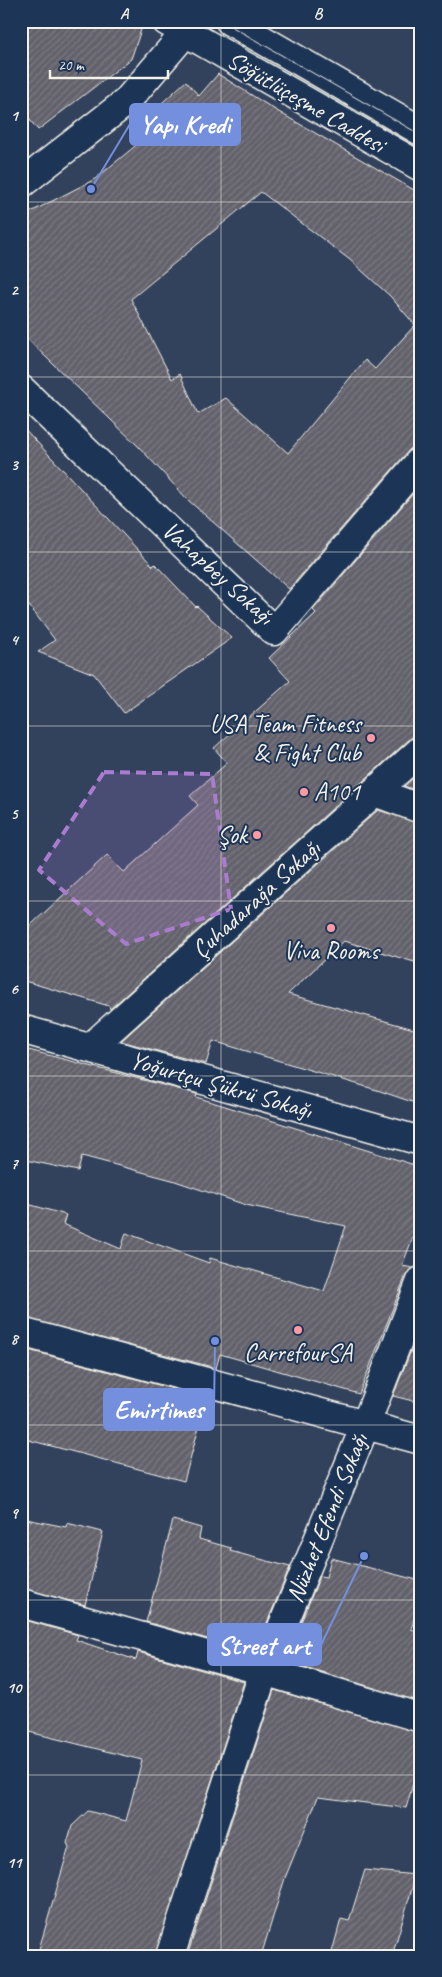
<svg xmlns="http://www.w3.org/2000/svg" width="442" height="1977" font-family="Caveat,sans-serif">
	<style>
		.building { fill: url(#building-hatch); stroke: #f4f1e8; fill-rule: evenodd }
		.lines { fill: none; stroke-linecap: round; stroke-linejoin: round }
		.street-casing { stroke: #f4f1e8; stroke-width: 31 }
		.primary-casing { stroke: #f4f1e8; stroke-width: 31 }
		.street { stroke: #1d3557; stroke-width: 28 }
		.primary { stroke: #1d3557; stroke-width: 28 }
		.tram { stroke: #f4f1e8; stroke-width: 1 }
		.marked { fill: #ab7bcf; fill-opacity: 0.2; stroke: #ab7bcf; stroke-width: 4; stroke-dasharray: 10 6; stroke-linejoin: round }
		.grid { fill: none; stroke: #f4f1e8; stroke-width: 1; stroke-opacity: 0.55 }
		.poi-dot { fill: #ff9aa2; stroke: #1d3557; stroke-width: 2 }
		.labels { text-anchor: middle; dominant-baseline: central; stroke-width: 4; stroke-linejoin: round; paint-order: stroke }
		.street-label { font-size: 25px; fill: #f4f1e8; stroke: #1d3557 }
		.poi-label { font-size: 25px; fill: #f4f1e8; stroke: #1d3557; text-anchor: end }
		.leader { fill: none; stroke: #738fde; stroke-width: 2 }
		.callout-dot { fill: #738fde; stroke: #1d3557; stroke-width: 2 }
		.callout { fill: #738fde; stroke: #738fde; stroke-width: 2 }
		.callout-label { font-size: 26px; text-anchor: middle; font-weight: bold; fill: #fff }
		.neatline { fill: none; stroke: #f4f1e8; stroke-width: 2 }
		.grid-label { font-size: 16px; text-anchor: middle; font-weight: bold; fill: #f4f1e8 }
	</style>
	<defs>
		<pattern id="building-hatch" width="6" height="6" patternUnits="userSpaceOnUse" patternTransform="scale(1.25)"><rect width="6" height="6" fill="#63626c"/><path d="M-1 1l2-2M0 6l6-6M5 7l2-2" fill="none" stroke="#7a7981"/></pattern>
	</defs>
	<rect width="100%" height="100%" fill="#32425d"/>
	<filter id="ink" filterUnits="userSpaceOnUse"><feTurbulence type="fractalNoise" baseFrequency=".02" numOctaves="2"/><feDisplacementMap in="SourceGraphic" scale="10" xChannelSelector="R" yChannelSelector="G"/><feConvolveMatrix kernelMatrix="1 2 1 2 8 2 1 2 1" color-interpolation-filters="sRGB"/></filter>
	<g filter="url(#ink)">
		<path class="building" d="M21 21H144L131 59 38 130 21 109Z
			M218 74 277 111 421 194V445H415L409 450 289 589 188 500 139 447 21 333V217L95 179 162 124 152 112 186 81 199 96ZM261 192 350 260 390 296 415 325 375 369 365 360 288 453 226 398 198 414 180 374 172 379 131 299Z
			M21 425 153 566 155 564 196 607 197 606 232 638 124 713 94 674 38 652 55 640 21 595Z
			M421 484V735L411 738 110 1009 109 1006 21 980V934L107 855 124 872 198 805 190 796 227 763 214 748 290 681 269 658 316 613 313 610Z
			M421 771V792L404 786Z
			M378 810 421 824V964L344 941 288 994 421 1031V1105L380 1091 213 1041 206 1064 121 1041Z
			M21 1048 197 1094 196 1097 421 1167V1216L402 1266 413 1268 406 1275 359 1394 220 1354 216 1368 21 1317V1202L66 1215 63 1224 121 1249 126 1233 209 1263 210 1258 324 1291 346 1226 246 1205 172 1180 82 1156 78 1171 21 1159Z
			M421 1325V1403L393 1396Z
			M21 1348 207 1398 184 1481 21 1438Z
			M21 1518 66 1527 67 1523 103 1532 85 1605 21 1588Z
			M173 1520 201 1528 199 1539 231 1548 230 1551 290 1567 255 1652 146 1622Z
			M331 1558 421 1581V1598L411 1629 421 1632V1702L285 1661 320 1576 326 1577Z
			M21 1619 78 1635 76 1640 136 1660 138 1652 244 1682 155 1956H37L69 1847 67 1843 72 1826 88 1811 126 1821 142 1760 21 1730Z
			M274 1690 421 1733V1757L406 1808 318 1797 285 1878 261 1956H187Z
			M365 1870 416 1875 392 1956H331L341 1919 349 1921Z"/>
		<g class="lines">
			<g class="street-casing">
				<path id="street" d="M21 184 126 102 185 33
					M21 389 274 631 421 460
					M375 792 421 809
					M21 1029 421 1141
					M90 1048 421 750
					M21 1332 421 1440
					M21 1603 264 1671 421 1718
					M170 1956 264 1671 365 1426 421 1281"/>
			</g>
			<g class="primary-casing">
				<path id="primary" d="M166 21 421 167
					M230 21 421 131"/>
			</g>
			<use href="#street" class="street"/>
			<use href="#primary" class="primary"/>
			<path class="tram" d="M222 21 421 135"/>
		</g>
	</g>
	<path class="marked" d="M104 772 212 774 231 909 126 944 39 870Z"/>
	<path class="grid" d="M221 21V1956M21 202H421M21 377H421M21 552H421M21 726H421M21 901H421M21 1076H421M21 1251H421M21 1425H421M21 1600H421M21 1775H421"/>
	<g class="poi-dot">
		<circle cx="371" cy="738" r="5"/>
		<circle cx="304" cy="792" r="5"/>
		<circle cx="257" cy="835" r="5"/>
		<circle cx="331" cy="928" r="5"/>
		<circle cx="298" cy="1330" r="5"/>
	</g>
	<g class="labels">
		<g class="street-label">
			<text transform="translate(306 102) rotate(30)">Söğütlüçeşme Caddesi</text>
			<text transform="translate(218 573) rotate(42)">Vahapbey Sokağı</text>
			<text transform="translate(256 899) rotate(-42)">Çuhadarağa Sokağı</text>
			<text transform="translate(221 1085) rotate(16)">Yoğurtçu Şükrü Sokağı</text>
			<text transform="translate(327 1518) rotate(-68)">Nüzhet Efendi Sokağı</text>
		</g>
		<g class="poi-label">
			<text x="361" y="724">USA Team Fitness<tspan x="361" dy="29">&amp; Fight Club</tspan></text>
			<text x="314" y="792" text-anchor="start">A101</text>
			<text x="247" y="835">Şok</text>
			<text x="331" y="951" text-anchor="middle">Viva Rooms</text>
			<text x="298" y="1353" text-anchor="middle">CarrefourSA</text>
		</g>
	</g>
	<path class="leader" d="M91 189L130 124M215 1341L214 1409M364 1556L321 1645"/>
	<g class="callout-dot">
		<circle cx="91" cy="189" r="5"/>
		<circle cx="215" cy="1341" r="5"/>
		<circle cx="364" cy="1556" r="5"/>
	</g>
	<g class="callout">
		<rect x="130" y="104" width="110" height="41" rx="5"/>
		<rect x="104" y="1389" width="110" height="41" rx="5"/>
		<rect x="208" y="1624" width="113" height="41" rx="5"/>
	</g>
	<g class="callout-label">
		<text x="185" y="133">Yapı Kredi</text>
		<text x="159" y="1418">Emirtimes</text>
		<text x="264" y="1654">Street art</text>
	</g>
	<rect width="442" height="1977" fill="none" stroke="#1d3557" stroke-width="55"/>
	<path d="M50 70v8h118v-8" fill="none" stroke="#f4f1e8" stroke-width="2.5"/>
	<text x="58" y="70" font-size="15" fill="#f4f1e8" stroke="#1d3557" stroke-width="4" paint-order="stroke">20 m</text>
	<rect x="28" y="28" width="386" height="1922" class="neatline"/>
	<g class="grid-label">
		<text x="124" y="19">A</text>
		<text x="318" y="19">B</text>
		<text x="14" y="121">1</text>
		<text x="14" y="295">2</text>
		<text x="14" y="470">3</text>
		<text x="14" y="645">4</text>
		<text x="14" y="819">5</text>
		<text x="14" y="994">6</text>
		<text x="14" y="1169">7</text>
		<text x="14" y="1344">8</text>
		<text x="14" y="1518">9</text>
		<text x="14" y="1693">10</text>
		<text x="14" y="1868">11</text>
	</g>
</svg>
